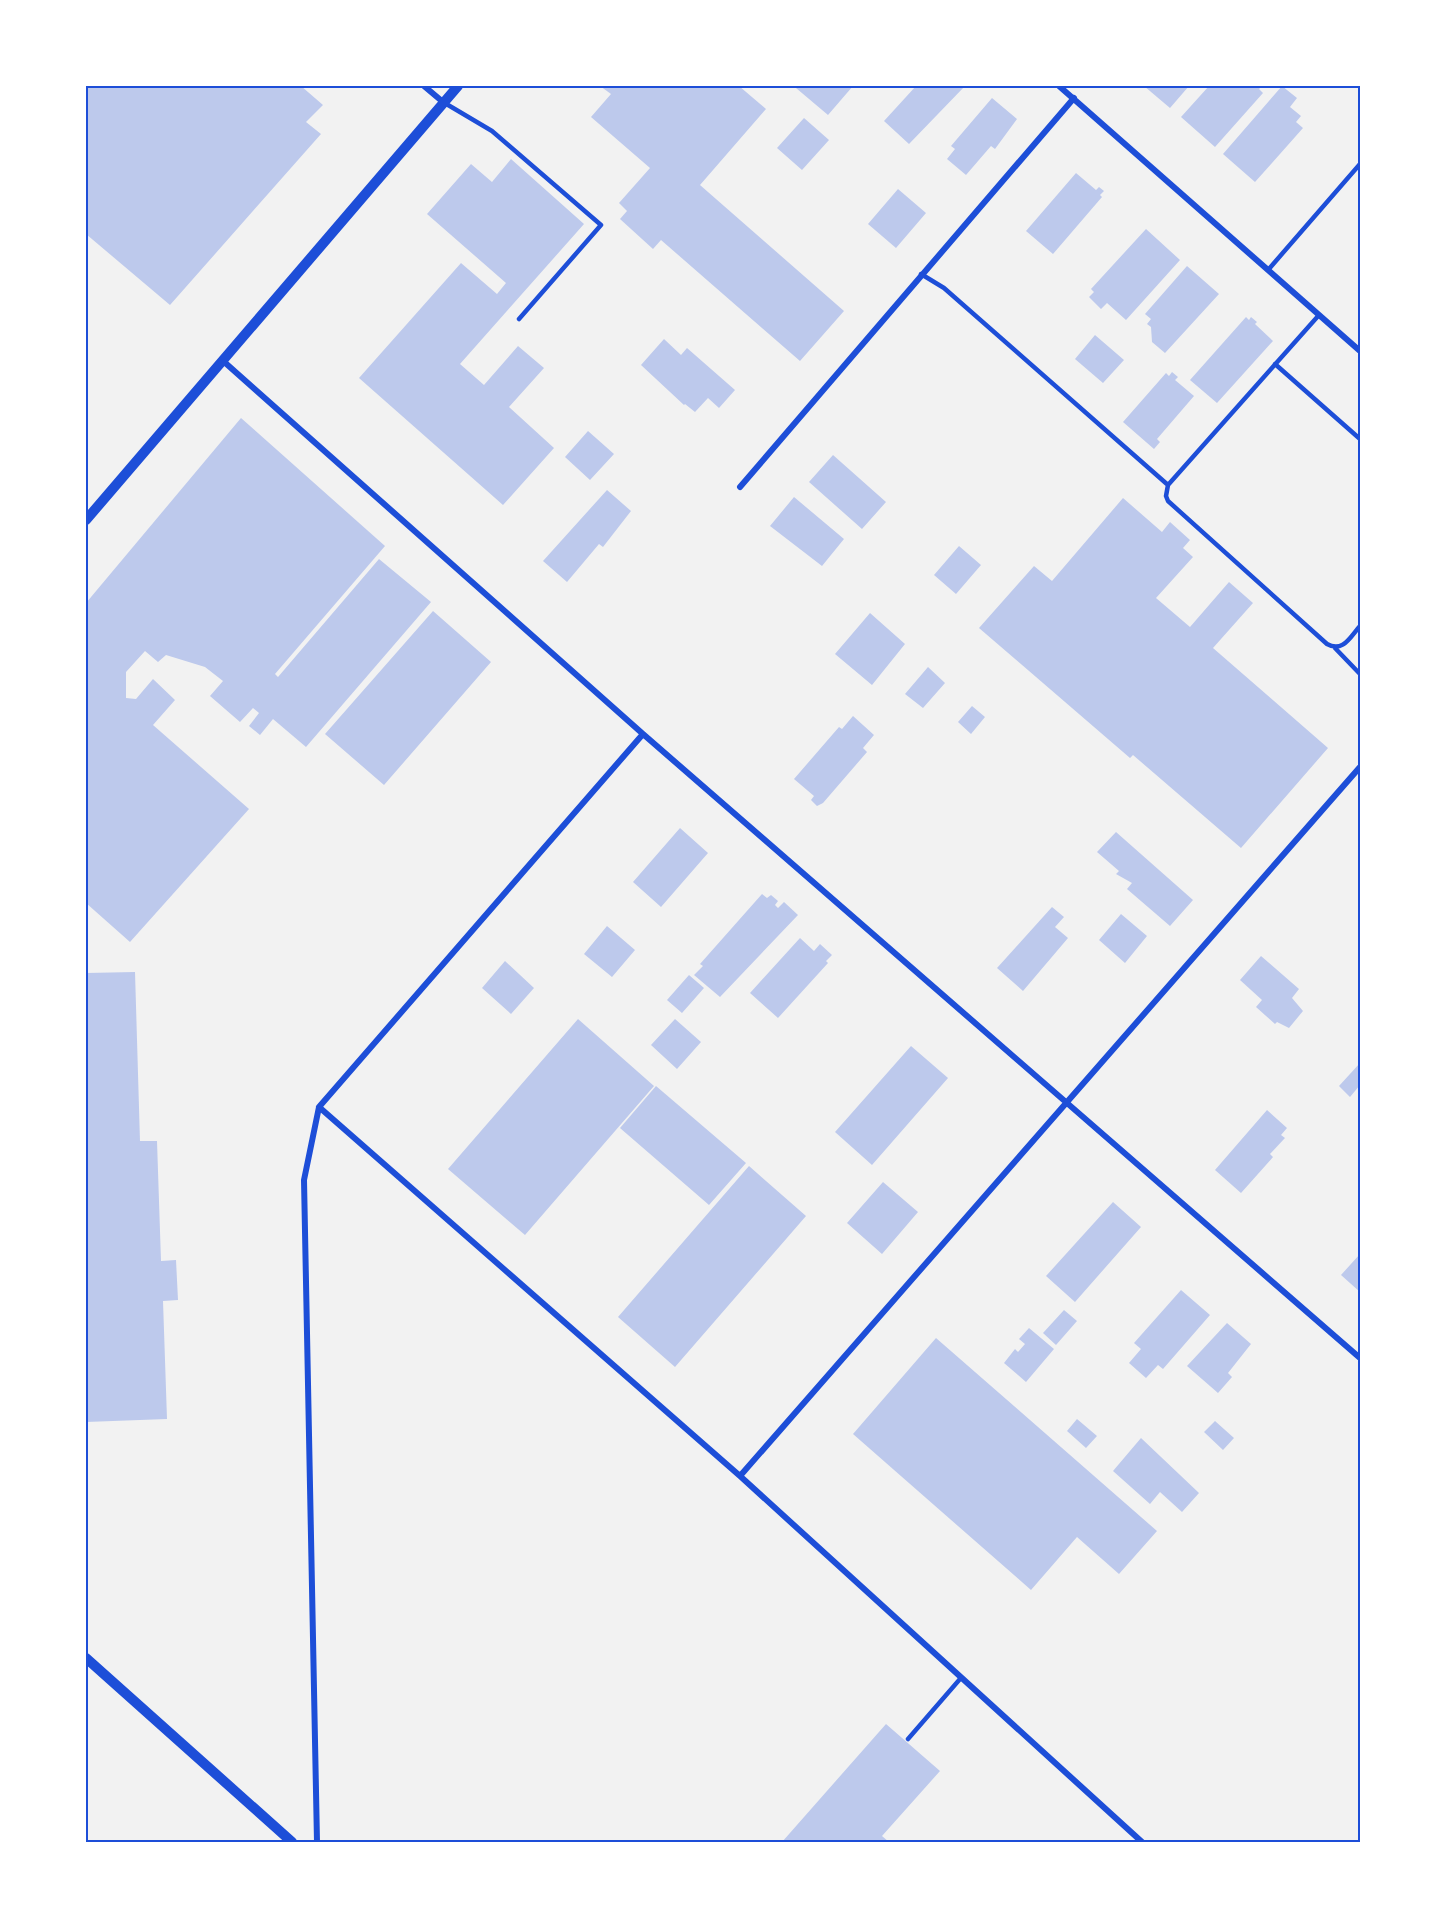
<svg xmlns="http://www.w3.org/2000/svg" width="1446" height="1928" font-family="'Golos Text',sans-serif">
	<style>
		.building { fill: #bdc9ec }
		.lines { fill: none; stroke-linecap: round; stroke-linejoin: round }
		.service { stroke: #1d4ed8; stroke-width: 4.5 }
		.minor { stroke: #1d4ed8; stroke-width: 6 }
		.tertiary { stroke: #1d4ed8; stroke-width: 10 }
		.neatline { fill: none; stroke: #1d4ed8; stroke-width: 2 }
	</style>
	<rect width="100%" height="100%" fill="#f2f2f2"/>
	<path class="building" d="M86 86H301L323 105 306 122 321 134 170 305 86 234Z
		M600 86H739L766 109 700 185 844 311 800 361 661 240 653 249 620 219 627 211 619 203 650 168 591 117 611 94Z
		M798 86H853L828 115 796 88Z
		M916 86H965L909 144 884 121Z
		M1144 86H1189L1170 108Z
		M1209 86H1262L1259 89 1263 93 1215 147 1181 117Z
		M1282 86 1297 98 1290 107 1301 116 1296 122 1303 128 1255 182 1223 154Z
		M992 98 1017 119 995 149 991 146 966 175 947 159 955 149 951 146Z
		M804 118 829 140 802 170 777 148Z
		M511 159 584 224 460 364 484 385 518 346 544 368 509 407 554 448 503 505 359 378 461 263 497 294 506 283 427 214 471 164 492 182Z
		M1076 173 1096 190 1099 187 1104 191 1100 195 1102 197 1053 254 1026 231Z
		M898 189 926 213 896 248 868 224Z
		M1146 229 1180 260 1126 320 1107 303 1101 309 1089 297 1094 292 1091 289Z
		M1187 266 1219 294 1165 353 1152 342 1151 327 1147 324 1151 319 1145 314Z
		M1246 317 1249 320 1251 317 1257 322 1255 324 1273 341 1217 403 1190 380Z
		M1095 335 1124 360 1103 383 1075 359Z
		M664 339 681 355 687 348 735 390 719 408 708 398 695 412 685 404 684 405 641 365Z
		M1172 372 1178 377 1175 380 1194 396 1157 439 1160 442 1154 449 1123 422 1166 373 1169 376Z
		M241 418 385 546 275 674 278 677 379 559 431 602 306 747 273 719 260 735 249 726 259 713 253 708 240 722 210 696 223 681 205 667 166 655 158 662 145 651 126 672V698L136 699 153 679 175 700 153 725 249 809 130 942 86 903V603Z
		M588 431 614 454 590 480 565 457Z
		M833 455 886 502 862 529 809 482Z
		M607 490 631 511 603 547 599 544 567 582 543 561Z
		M794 497 844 539 822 566 770 526Z
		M1123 498 1162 532 1170 522 1190 540 1183 548 1193 557 1156 598 1190 627 1229 582 1253 603 1213 648 1328 748 1241 848 1133 755 1130 758 979 628 1034 566 1052 581Z
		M959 546 981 565 956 594 934 575Z
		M433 611 491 662 384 785 325 734Z
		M870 613 905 644 872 685 835 654Z
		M928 667 945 683 923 708 905 694Z
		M972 706 985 717 971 734 958 722Z
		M853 716 874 735 863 748 867 752 823 803 817 806 811 800 814 796 794 779 839 727 842 729Z
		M680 828 708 853 661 907 633 882Z
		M1116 832 1193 900 1170 926 1127 889 1132 883 1116 874 1119 871 1097 852Z
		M762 894 767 898 771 895 778 901 775 905 778 908 784 902 798 915 720 997 694 975 703 966 700 964Z
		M1052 907 1064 917 1055 927 1068 938 1023 991 997 968Z
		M1121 914 1147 936 1125 963 1099 940Z
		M607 926 635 950 612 977 584 954Z
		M800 938 814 951 820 944 832 955 826 961 828 963 778 1018 750 993Z
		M1261 956 1299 989 1292 998 1303 1011 1289 1028 1277 1022 1275 1024 1256 1007 1262 1000 1240 980Z
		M505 961 534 988 511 1014 482 988Z
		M135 972 140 1141H157L161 1261 176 1260 178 1300 163 1301 167 1419 86 1422V973Z
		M689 975 704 988 682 1013 667 1000Z
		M578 1019 654 1086 525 1235 448 1169Z
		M675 1019 701 1042 677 1069 651 1045Z
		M911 1046 948 1078 872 1165 835 1132Z
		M1360 1063V1085L1350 1097 1339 1086Z
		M656 1086 746 1163 709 1205 620 1128Z
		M1267 1110 1287 1128 1281 1135 1285 1138 1270 1154 1273 1157 1241 1193 1215 1170Z
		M749 1166 806 1216 675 1367 618 1317Z
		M883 1182 918 1212 882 1254 847 1223Z
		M1113 1202 1141 1227 1075 1302 1046 1276Z
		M1360 1254V1292L1341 1275Z
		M1181 1290 1210 1315 1163 1369 1158 1365 1146 1378 1129 1363 1141 1349 1134 1343Z
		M1064 1310 1077 1321 1056 1345 1043 1333Z
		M1227 1323 1251 1344 1228 1373 1232 1377 1218 1393 1187 1366Z
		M1029 1328 1054 1349 1026 1382 1004 1363 1015 1349 1018 1352 1025 1344 1019 1339Z
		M936 1338 1157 1531 1119 1574 1077 1537 1031 1590 853 1434Z
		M1077 1419 1097 1436 1086 1448 1067 1431Z
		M1215 1421 1234 1438 1223 1450 1204 1432Z
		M1141 1438 1199 1493 1182 1512 1160 1492 1150 1504 1113 1471Z
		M886 1724 940 1771 882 1836 889 1842H782Z"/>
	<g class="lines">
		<path class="service" d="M443 102 492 131 601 225 519 319
			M1268 270 1360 164
			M921 274 944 288 1168 485
			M1319 315 1168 485 1166 496 1168 501 1327 644C1343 653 1350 637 1360 626
			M1275 364 1360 439
			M1335 648 1360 674
			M908 1739 960 1679"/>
		<path class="minor" d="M424 86 443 102
			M1059 86 1360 351
			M222 360 643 734 1360 1358
			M740 487 1074 98
			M319 1107 740 1476 1142 1842
			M740 1476 1360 767
			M317 1842 304 1180 319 1107 643 734"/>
		<path class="tertiary" d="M86 520 458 86
			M86 1658 292 1842"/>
	</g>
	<rect width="1446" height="1928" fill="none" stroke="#ffffff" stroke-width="174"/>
	<rect x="87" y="87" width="1272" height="1754" class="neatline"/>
</svg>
